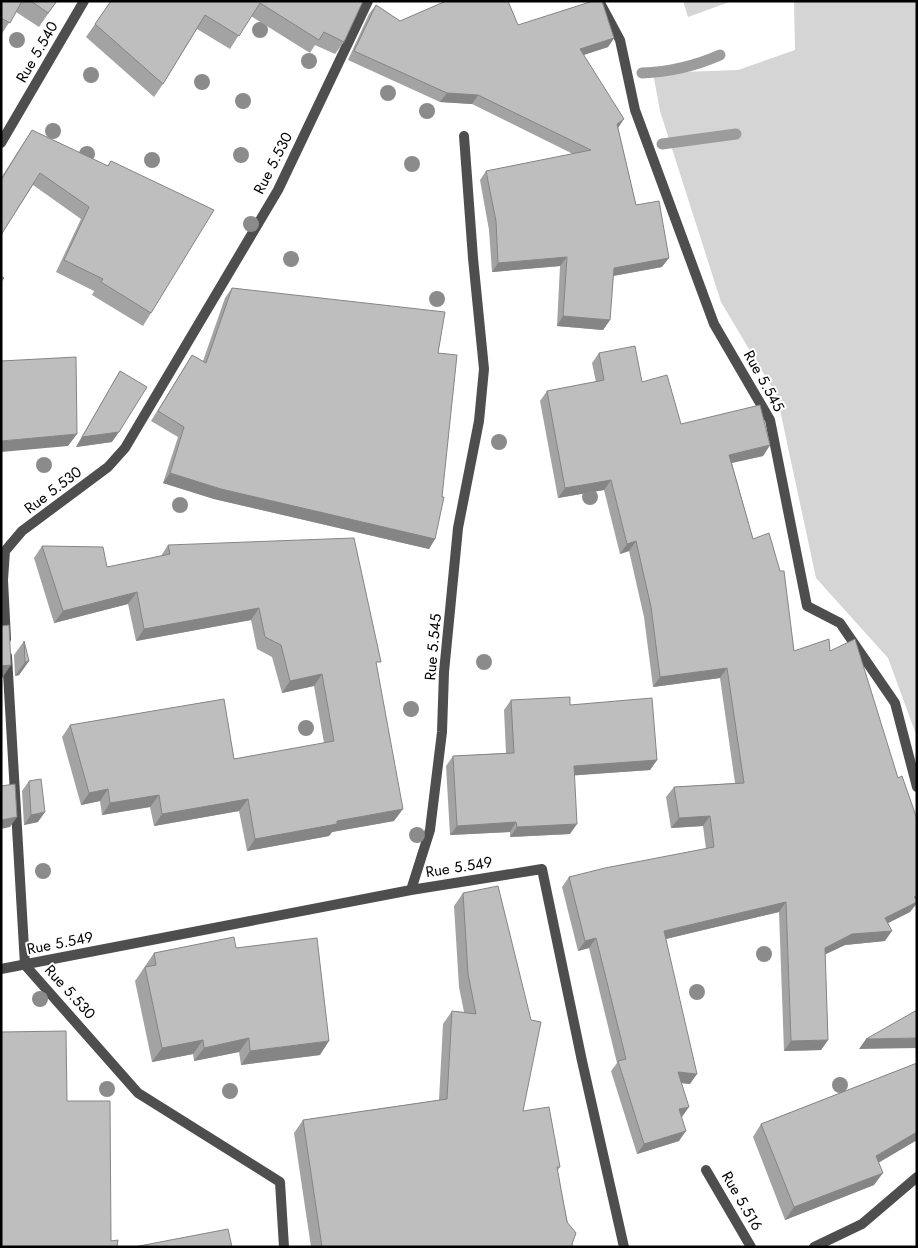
<svg xmlns="http://www.w3.org/2000/svg" width="918" height="1248" font-family="Jost,sans-serif">
	<style>
		.green { fill: #d5d5d5 }
		.lines { fill: none; stroke-linecap: round; stroke-linejoin: round }
		.stream { stroke: #9c9c9c; stroke-width: 11 }
		.street { stroke: #4e4e4e; stroke-width: 10 }
		.tree { fill: #8b8b8b }
		.wall { fill: #a3a3a3 }
		.shaded-wall { fill: #858585 }
		.building { fill: #bebebe; stroke: #858585 }
		.labels { text-anchor: middle; dominant-baseline: central; stroke-width: 4; stroke-linejoin: round; paint-order: stroke }
		.street-label { font-size: 15px; fill: #000; stroke: #fff }
	</style>
	<rect width="100%" height="100%" fill="#fff"/>
	<path class="green" d="M683 1H732L688 17Z
		M794 1H917V737L888 658 816 578 777 396 721 302 660 111 653 73 738 70 795 50Z"/>
	<g class="lines">
		<path class="stream" d="M642 73C670 72 695 66 720 55
			M662 144 736 134"/>
		<path class="street" d="M599 1 620 40 635 110 714 324 770 420 807 606 840 623 895 703 917 787
			M1 143 84 1
			M6 639 3 580 5 551 22 531 108 467 125 448 278 190 368 1
			M7 656 25 965 138 1093 280 1182 284 1247
			M411 890 430 830 442 732 444 672 458 528 479 421 484 369 473 258 464 136
			M1 969 411 890 542 869 582 1061 624 1247
			M706 1170 751 1247
			M814 1247 862 1224 917 1177"/>
	</g>
	<g class="tree">
		<circle cx="260" cy="30" r="8"/>
		<circle cx="17" cy="40" r="8"/>
		<circle cx="309" cy="61" r="8"/>
		<circle cx="91" cy="75" r="8"/>
		<circle cx="202" cy="82" r="8"/>
		<circle cx="388" cy="93" r="8"/>
		<circle cx="243" cy="101" r="8"/>
		<circle cx="427" cy="111" r="8"/>
		<circle cx="53" cy="131" r="8"/>
		<circle cx="87" cy="154" r="8"/>
		<circle cx="241" cy="155" r="8"/>
		<circle cx="152" cy="160" r="8"/>
		<circle cx="412" cy="164" r="8"/>
		<circle cx="251" cy="224" r="8"/>
		<circle cx="291" cy="259" r="8"/>
		<circle cx="437" cy="299" r="8"/>
		<circle cx="499" cy="442" r="8"/>
		<circle cx="44" cy="465" r="8"/>
		<circle cx="590" cy="497" r="8"/>
		<circle cx="180" cy="505" r="8"/>
		<circle cx="484" cy="662" r="8"/>
		<circle cx="411" cy="709" r="8"/>
		<circle cx="306" cy="728" r="8"/>
		<circle cx="417" cy="835" r="8"/>
		<circle cx="43" cy="871" r="8"/>
		<circle cx="764" cy="954" r="8"/>
		<circle cx="697" cy="992" r="8"/>
		<circle cx="40" cy="999" r="8"/>
		<circle cx="840" cy="1085" r="8"/>
		<circle cx="107" cy="1089" r="8"/>
		<circle cx="230" cy="1091" r="8"/>
	</g>
	<path class="wall" d="M1 1H57L39 27 16 12 1 35Z
		M111 1H363L344 42 335 54 315 45 310 53 251 16 230 49 197 29 163 84 154 97 86 37Z
		M376 5 400 21 518 25 614 38 608 47 584 55 618 128 636 205 662 267 613 276 610 320 603 330 557 326 560 266 492 272 489 230 480 180 486 171 573 154 472 104 440 102 348 60 369 14Z
		M32 130 107 166 111 161 151 313 143 326 92 295 94 291 56 272 81 219 33 185 1 235V178L24 142Z
		M232 288 438 353 435 539 429 549 214 499 163 483 178 437 151 421 192 355 203 361 225 298Z
		M599 353 642 382 681 424 770 445 763 456 732 463 753 539 794 651H830L898 778 917 819V903L910 912 888 923 885 941 845 945 825 954 828 1040 821 1050 784 1051 779 912 666 939 690 1084 682 1083V1117L679 1141 637 1154 611 1071 617 1063 589 948 578 951 562 887 569 877 706 849 703 826 671 828 666 797 674 787 735 783 720 678 653 687 644 617 629 551 620 554 604 490 558 498 540 401 547 391 596 382 592 363Z
		M120 371 112 442 76 447 114 381Z
		M168 545 377 667 394 821 332 832 329 836 247 851 239 811 154 826 150 807 102 815 100 801 81 805 62 737 70 725 234 759 324 743 314 686 282 693 272 657 257 649 251 620 136 641 128 604 54 623 34 558 42 546 107 567 161 556Z
		M24 641 29 661 19 675 15 676 14 655Z
		M511 700 570 705 657 760 650 770 574 775 570 834 510 837V832L450 835 446 766 453 756 506 753 504 710Z
		M29 781 38 822 24 825 22 791Z
		M463 893 523 1111 560 1167 557 1171 573 1247H311L294 1133 303 1120 439 1100 443 1024 452 1011 464 1012 459 987 454 906Z
		M236 948 320 1055 241 1065 239 1052 194 1061 193 1054 152 1062 135 981 154 953Z
		M917 1063V1140L879 1162 874 1185 785 1220 753 1137 761 1124Z"/>
	<path class="shaded-wall" d="M614 38 608 47 574 58 580 49Z
		M447 93 478 95 472 104 440 102Z
		M624 119 618 128 610 133 617 124Z
		M567 257 560 266 492 272 498 263Z
		M669 258 662 267 607 277 614 268Z
		M563 316 610 320 603 330 557 326Z
		M119 432 112 442 76 447 82 437Z
		M77 434 68 446 1 452V441Z
		M770 445 763 456 722 465 729 455Z
		M170 473 435 539 429 549 214 499 163 483Z
		M611 480 604 490 558 498 565 488Z
		M636 541 629 551 620 554 627 544Z
		M137 592 128 604 54 623 63 611Z
		M259 608 251 620 136 641 144 629Z
		M29 661 19 675 15 676 25 662Z
		M11 665 2 678H1V666Z
		M727 668 720 678 653 687 660 677Z
		M322 674 314 686 282 693 290 681Z
		M657 760 650 770 567 776 574 766Z
		M108 789 100 801 81 805 89 793Z
		M159 795 150 807 102 815 110 803Z
		M248 799 239 811 154 826 162 814Z
		M403 809 394 821 332 832 329 836 247 851 255 839 337 821Z
		M45 812 38 822 24 825 31 815Z
		M710 816 703 826 671 828 679 818Z
		M17 817 10 827 1 829V820Z
		M516 822 510 832 450 835 457 826Z
		M577 824 570 834 510 837 517 827Z
		M917 896V903L910 912 878 928 885 918 914 897Z
		M786 902 779 912 657 941 664 931Z
		M892 931 885 941 845 945 818 958 825 948 852 934Z
		M596 938 589 948 578 951 585 941Z
		M249 1038 239 1052 194 1061 204 1048Z
		M917 1038V1048L859 1049 866 1039Z
		M203 1040 193 1054 152 1062 162 1048Z
		M828 1040 821 1050 784 1051 791 1041Z
		M329 1041 320 1055 241 1065 250 1051Z
		M678 1072 697 1074 690 1084 671 1082Z
		M689 1107 682 1117 679 1109Z
		M686 1131 679 1141 637 1154 644 1144Z
		M917 1132V1140L868 1169 876 1156Z
		M883 1173 874 1185 785 1220 794 1207Z"/>
	<path class="building" d="M1 1H22L10 23 1 18Z
		M31 1H57L48 13Z
		M111 1H363L344 42 324 32 319 40 260 3 239 36 205 15 163 84 95 24Z
		M446 1H508L518 25 593 1H602L614 38 580 49 624 119 617 124 636 205 659 201 669 258 614 268 610 320 563 316 567 257 498 263 496 221 486 171 591 150 478 95 447 93 354 51 376 5 400 21Z
		M32 130 108 166 111 161 214 210 151 313 101 282 103 279 64 260 89 207 40 173 1 235V180Z
		M1 276 4 278 1 282Z
		M232 288 445 312 438 353 457 355 442 497H444L435 539 221 489 170 473 184 427 158 411 192 355 206 363Z
		M635 346 642 382 667 375 681 424 760 405 770 445 729 455 753 539 769 533 780 571H784L794 651 829 639 830 651 855 639 898 778 902 776 917 819V896L914 897 917 900V902L885 918 892 931 852 934 825 948 828 1040 791 1041 786 902 664 931 697 1074 678 1072 689 1107 679 1109 686 1131 644 1144 618 1061 626 1059 596 938 585 941 569 877 605 868 714 847 710 816 679 818 674 787 744 783 727 668 660 677 651 607 636 541 627 544 611 480 565 488 547 391 604 380 599 353Z
		M76 357 77 434 1 441V361Z
		M120 371 147 387 119 432 82 437Z
		M354 538 381 662H376L403 809 337 821V824L255 839 248 799 162 814 159 795 110 803 108 789 89 793 70 725 224 699 234 759 334 741 322 674 290 681 281 645 265 637 259 608 144 629 137 592 63 611 42 546 103 547 107 567 170 554 168 545Z
		M9 625 11 665 1 666V626Z
		M24 641 29 661 25 662Z
		M570 697V705L652 698 657 760 574 766 577 824 517 827 516 822 457 826 453 756 514 753 511 700Z
		M41 779 45 812 31 815 29 781Z
		M15 784 17 817 1 820V786Z
		M498 886 531 1020 541 1022 523 1111 549 1107 560 1167H557L567 1222 576 1233 572 1244 573 1247H322L303 1120 447 1099 452 1011 476 1014 468 974 463 893Z
		M234 937 236 948 317 938 329 1041 250 1051 249 1038 204 1048 203 1040 162 1048 145 967 156 965 154 953Z
		M917 1010V1038L866 1039Z
		M66 1031 67 1101H110L111 1241 118 1240 117 1247H1V1032Z
		M917 1063V1132L876 1156 883 1173 794 1207 761 1124Z
		M228 1229 232 1247H134Z"/>
	<g class="labels">
		<g class="street-label">
			<text transform="translate(37 52) rotate(-60)">Rue 5.540</text>
			<text transform="translate(273 163) rotate(-63)">Rue 5.530</text>
			<text transform="translate(764 381) rotate(61)">Rue 5.545</text>
			<text transform="translate(53 490) rotate(-37)">Rue 5.530</text>
			<text transform="translate(433 647) rotate(-85)">Rue 5.545</text>
			<text transform="translate(459 867) rotate(-9)">Rue 5.549</text>
			<text transform="translate(60 943) rotate(-11)">Rue 5.549</text>
			<text transform="translate(70 992) rotate(48)">Rue 5.530</text>
			<text transform="translate(742 1201) rotate(60)">Rue 5.516</text>
		</g>
	</g>
	<rect width="918" height="1248" fill="none" stroke="#000000" stroke-width="5"/>
</svg>
